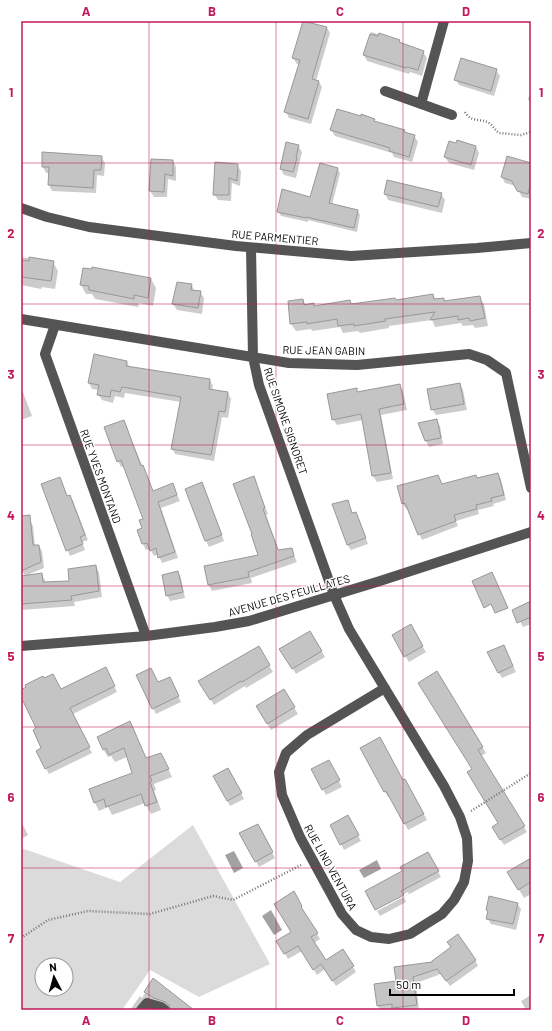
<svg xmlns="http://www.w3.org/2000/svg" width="552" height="1031" font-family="Barlow,sans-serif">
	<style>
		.green { fill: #dbdbdb; fill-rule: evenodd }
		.water { fill: #a2a2a2 }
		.shadow { fill: #0003 }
		.building { fill: #c4c4c4; stroke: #989898 }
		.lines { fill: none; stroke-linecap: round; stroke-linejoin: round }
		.path { stroke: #767676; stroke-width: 2.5; stroke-dasharray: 1 2; stroke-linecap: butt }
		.minor { stroke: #545454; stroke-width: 10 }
		.grid { fill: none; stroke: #c2185b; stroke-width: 1; stroke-opacity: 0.55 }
		.labels { text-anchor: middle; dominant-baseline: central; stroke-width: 3; stroke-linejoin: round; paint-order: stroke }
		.street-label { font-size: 11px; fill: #000; stroke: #fff }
		.neatline { fill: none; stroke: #c2185b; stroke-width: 1.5 }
		.grid-label { font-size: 13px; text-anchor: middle; font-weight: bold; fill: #c2185b }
	</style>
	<rect width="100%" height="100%" fill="#fff"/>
	<path class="green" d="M193 825 270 964 199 997 150 970 122 1010H21V848L120 882ZM42 965H66V989H42Z"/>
	<path class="water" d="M234 851 243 868 234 873 225 855Z
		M377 860 381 869 364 878 359 870Z
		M271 910 282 930 274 935 262 916Z"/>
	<path class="shadow" d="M419 21H427L426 23Z
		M327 28 330 33 316 81 319 82 322 87 311 124 289 118 286 112 299 64H297L293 58Z
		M371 32 399 40 401 44 423 52 427 58 422 76 410 72 409 74 367 61 364 55Z
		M496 70 500 76 494 96 459 85 456 79Z
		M531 90V105L528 99Z
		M374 119 376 123 404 130 406 133 414 136 418 142 412 162 394 157 392 153 335 136 331 130Z
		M298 146 302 152 296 178 284 175 281 169Z
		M476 147 479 153 474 170 449 163 445 157Z
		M101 157 105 163 104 176 97 175 96 193 52 191 49 185 50 173H46L43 167Z
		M173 161 176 167V181L168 179 167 197H154L150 191Z
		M531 164V199L522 197 516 186 505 183 502 177Z
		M237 165 241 171 240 186 232 183 231 201 218 200 214 194Z
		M337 168 340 173 332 205 358 211 360 215 357 232 308 220V222L281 216 278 211 311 198Z
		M385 194H441L445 200 442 213 388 200Z
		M21 257 53 262 58 271 55 289 42 287 41 289 21 285Z
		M151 279 156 288 153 306 139 303 138 307 95 299 92 294H86L81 285Z
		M191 285 195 291 200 292 204 298 202 314 177 310 173 304Z
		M433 295 436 300 443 299 445 302 479 297 484 304 488 326 475 328 473 325 463 326 461 323 435 327 432 320 389 326V328L360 333 358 331 343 333 340 327 312 331 311 329 296 331 291 324 289 302 302 300 306 305 313 304 315 307 350 302 352 305 396 301Z
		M127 362 130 368 210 380 213 386 212 390 228 393 231 399 228 418 222 417 214 461 175 454 172 448 181 402 125 393 124 398 115 396 113 403 102 400 98 394 99 390 92 389 89 383Z
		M460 384 463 390 467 410 436 415 432 409Z
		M400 385 403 391 407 410 381 415 393 479 377 482 373 476 363 420 337 425 333 419 356 389 358 393Z
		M21 387 32 416 21 420Z
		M436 420 440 426 443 444 429 447 426 441Z
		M124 421 153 492 172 484 180 501 161 508 178 558 162 563 158 554 154 556 150 549 146 550 143 544 138 530 143 529 144 519 124 466 121 467 118 461Z
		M498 474 501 479 506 500 493 504 494 506 478 510 479 514 456 521 458 526 422 540 408 508 406 509 403 504 398 487 442 485 476 476 478 479Z
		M60 478 68 497 70 496 73 501 88 540 82 542 85 550 70 556 42 485Z
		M253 478 268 514 266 515 279 551 291 549 297 562 251 578 252 583 212 591 209 585 260 555Z
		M202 484 205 490 224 541 209 547 206 541Z
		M347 501 353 514 356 513 359 519 368 544 351 550 347 544Z
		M21 515 25 521H30L33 526 35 546H39L42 551 44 568 27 575 41 574 45 580V583L70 582 95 566 99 572 102 597 74 602 75 606 21 610V585L25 576 22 570 21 560Z
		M178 572 181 578 185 598 170 601 167 595Z
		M531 602V624L523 627 514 610Z
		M410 626 426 652 409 662 393 636Z
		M310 632 325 657 296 674 281 649Z
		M504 646 516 672 502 678 499 673Z
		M258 647 273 672 246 688 245 686 214 705 200 681Z
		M437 673 486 753 481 756 527 832 504 845 493 827 499 823 473 770Z
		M108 674 117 692 73 714 92 753 49 774 37 751 43 749 38 729 21 695V691L61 690Z
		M158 683 173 684 181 702 156 714 153 708Z
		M283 690 298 714 271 730 257 706Z
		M134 731 146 759 165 762 172 777 154 784 156 790 154 791 161 810 151 814 145 803 112 815 108 807 99 811 95 803 133 774 127 757 115 762 111 756 108 757 103 749Z
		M362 748 402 782 405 780 427 820 408 830 390 796 388 797 385 792Z
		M328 761 342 787 326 795 312 770Z
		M228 769 244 799 230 806 215 776Z
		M348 816 361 841 344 850 341 844Z
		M21 821 28 835 21 839Z
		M257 825 275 858 259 867 241 834Z
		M428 853 441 877 404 897 406 902 380 916 377 911 409 894 408 892 376 909 404 872Z
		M531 860V894L524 898 509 873Z
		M293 893 320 939 314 943 326 962 343 951 356 972 336 986 325 969 317 975 302 951 288 959 278 942 292 932Z
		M517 903 521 909 516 930 491 924 487 918 488 913 487 910Z
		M475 960 478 966 450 986 441 974 416 983 419 1010H380L378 1006 397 982 395 968Z
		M154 979 189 1010H172L169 1008 153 1003 142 1010H130L140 996 142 998Z
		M531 995V1010H526L521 1001Z"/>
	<path class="building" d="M303 21 327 27 312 79 319 81 308 119 284 112 300 60 292 58Z
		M379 33 400 40 399 42 424 51 418 70 407 67 406 68 363 55 370 34 378 36Z
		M461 58 497 69 491 91 454 80Z
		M337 109 361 116V114L375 119 374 121 405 130 404 132 415 135 409 157 389 151 390 148 330 130Z
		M457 140 476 146 471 165 444 157 449 141 456 143Z
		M286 142 299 145 296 157 297 158 293 172 280 169Z
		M42 152 102 156 101 170H94L93 188 48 185 49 167H42Z
		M507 156 531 163V182L528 194 517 191 512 181 501 177Z
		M151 159 173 160V176L165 174 164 192 149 191Z
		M215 162 238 164 237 181 229 178V195H213Z
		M320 163 338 168 329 203 358 210 354 228 306 217V218L277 212 282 189 310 197Z
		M387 180 442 193 438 207 384 194Z
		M29 257 54 261 51 281 21 277V260L29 261Z
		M92 267 151 278 148 298 134 295V299L89 290V286L80 285 83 268 92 269Z
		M177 282 192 284 191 290 201 291 198 308 172 304Z
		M433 294 434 299 444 298V301L480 296 485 318 470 321 469 318 458 320V316L430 320 435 312 385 319 386 321 354 326V324L338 326 337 319 307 324V322L290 324 288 301 303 299 304 305 314 303V306L350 300 351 304 395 298 396 300Z
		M94 354 127 361 126 366 210 379 209 389 228 392 225 412 219 411 211 455 171 449 181 397 122 387 120 392 111 390 110 397 97 395 99 385 88 383Z
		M460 383 464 404 431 410 427 389Z
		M400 384 404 404 379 409 391 473 372 476 361 414 332 420 327 394 357 388V392Z
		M437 419 441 438 425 441 418 423Z
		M124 420 141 466 143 465 153 491 173 483 177 495 158 502 175 552 158 558 156 548 150 551 147 543 142 544 137 530 142 528 139 520 143 519 121 460 117 462 104 427Z
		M498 473 504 495 491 498 492 501 476 505 477 509 454 515 456 521 418 535 405 503 402 504 397 486 438 475 442 484 476 475 477 478Z
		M254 476 265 508 263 509 278 550 292 548 294 556 248 572 249 577 208 585 204 566 258 555 251 534H252L233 484Z
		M60 477 67 496 70 495 85 535 80 537 83 544 66 551 41 484Z
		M202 482 222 535 205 541 185 489Z
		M348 500 352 513 356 512 366 538 347 545 332 504Z
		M30 515 33 545H39L41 562 21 571V516Z
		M96 565 99 591 71 596 72 600 21 604V576L42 573 43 582 69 581 68 569Z
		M178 571 183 592 166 596 162 575Z
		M492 572 508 608 495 613 491 604 484 608 472 581Z
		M531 601V617L517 623 512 610Z
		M411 624 423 646 404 657 392 635Z
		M310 631 322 651 292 669 279 649Z
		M504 645 513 666 498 673 487 652Z
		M259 646 270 665 242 682 241 681 210 700 198 681Z
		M106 667 115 686 70 708 90 747 45 769 36 751 41 748 33 730 36 728 21 697V690L26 687 25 685 43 676 44 678 53 674 61 689Z
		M151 668 158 682 170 677 179 696 152 709 136 675Z
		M437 671 483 747 478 750 525 826 500 840 492 827 498 823 467 772 472 769 418 683Z
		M284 689 295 707 267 724 256 706Z
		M130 721 146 758 161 753 169 769 150 776 152 781 150 782 157 802 145 806 141 794 106 807 104 799 94 803 89 789 132 773 124 748 109 755 106 748 103 750 97 737Z
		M380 737 403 780 405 779 424 814 404 824 386 791 384 792 360 748Z
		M329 760 340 780 322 790 311 769Z
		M228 768 242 793 227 801 213 776Z
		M348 815 359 835 340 845 330 825Z
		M258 824 273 852 255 862 239 833Z
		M428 852 439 871 401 891 404 895 375 910 365 891 402 871 400 867Z
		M531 858V882L518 890 507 872Z
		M294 891 302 906 301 907 318 933 311 937 326 960 343 949 354 966 332 981 321 964 313 970 298 946 284 954 276 941 291 932 274 904Z
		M489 896 518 903 513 924 486 919 488 911 486 910Z
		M458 934 476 960 446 981 437 969 413 977 417 1005 392 1008V1004L377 1006 374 984 396 981 394 967 432 962V961L451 947 447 942Z
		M153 978 194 1010H171L169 1005 165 1002 154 998 144 992Z"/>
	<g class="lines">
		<path class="path" d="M465 112C471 123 481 118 489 123 493 126 495 130 499 133L521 135 531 132
			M471 811 531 773
			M21 938 48 920 88 911 150 914 213 896 233 900 301 865"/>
		<path class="minor" d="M385 91 452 115
			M421 104 444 21
			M21 208 47 217 89 227 236 246 351 256 477 248 531 243
			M251 248 253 357 259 385 334 595 349 629 444 786 460 817 467 838 468 861 464 882 454 900 442 914 410 934 389 939 371 937 356 930 342 914 300 837 282 795 279 772 286 753 307 735 385 688
			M21 319 289 363 357 365 469 354 487 360 506 373 531 488
			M55 325 45 354 146 636
			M21 646 146 636 215 627 249 621 380 581 531 532
			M141 1010 147 1003 161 1007 165 1010"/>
	</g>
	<path class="grid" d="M149 21V1010M276 21V1010M403 21V1010M21 163H531M21 304H531M21 445H531M21 586H531M21 727H531M21 868H531"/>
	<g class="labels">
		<g class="street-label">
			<text transform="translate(275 237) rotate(5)">RUE PARMENTIER</text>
			<text transform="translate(324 350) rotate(1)">RUE JEAN GABIN</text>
			<text transform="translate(286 421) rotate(71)">RUE SIMONE SIGNORET</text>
			<text transform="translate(101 476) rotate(70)">RUE YVES MONTAND</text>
			<text transform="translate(289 595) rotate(-16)">AVENUE DES FEUILLATES</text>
			<text transform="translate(331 867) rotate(61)">RUE LINO VENTURA</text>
		</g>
	</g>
	<rect width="552" height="1031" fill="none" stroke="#ffffff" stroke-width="44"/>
	<g transform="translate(54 977) rotate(354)"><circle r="19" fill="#ffffff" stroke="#999999"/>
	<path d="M0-3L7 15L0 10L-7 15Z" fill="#000000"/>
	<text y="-6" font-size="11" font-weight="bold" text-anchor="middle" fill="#000000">N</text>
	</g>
	<path d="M390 989v6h124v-6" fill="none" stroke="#000000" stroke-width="2"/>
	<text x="396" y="989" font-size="12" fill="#000000" stroke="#ffffff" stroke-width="3" paint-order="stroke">50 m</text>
	<rect x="22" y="22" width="508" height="987" class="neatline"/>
	<g class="grid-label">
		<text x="86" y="16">A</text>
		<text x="212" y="16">B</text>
		<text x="340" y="16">C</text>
		<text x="466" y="16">D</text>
		<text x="11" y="97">1</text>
		<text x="541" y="97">1</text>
		<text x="11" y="238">2</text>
		<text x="541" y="238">2</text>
		<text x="11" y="379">3</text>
		<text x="541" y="379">3</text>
		<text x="11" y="520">4</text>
		<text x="541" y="520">4</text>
		<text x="11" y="661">5</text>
		<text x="541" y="661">5</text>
		<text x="11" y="802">6</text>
		<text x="541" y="802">6</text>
		<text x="11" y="943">7</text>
		<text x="541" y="943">7</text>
		<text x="86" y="1025">A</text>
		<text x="212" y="1025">B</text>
		<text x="340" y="1025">C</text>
		<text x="466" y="1025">D</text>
	</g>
</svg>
